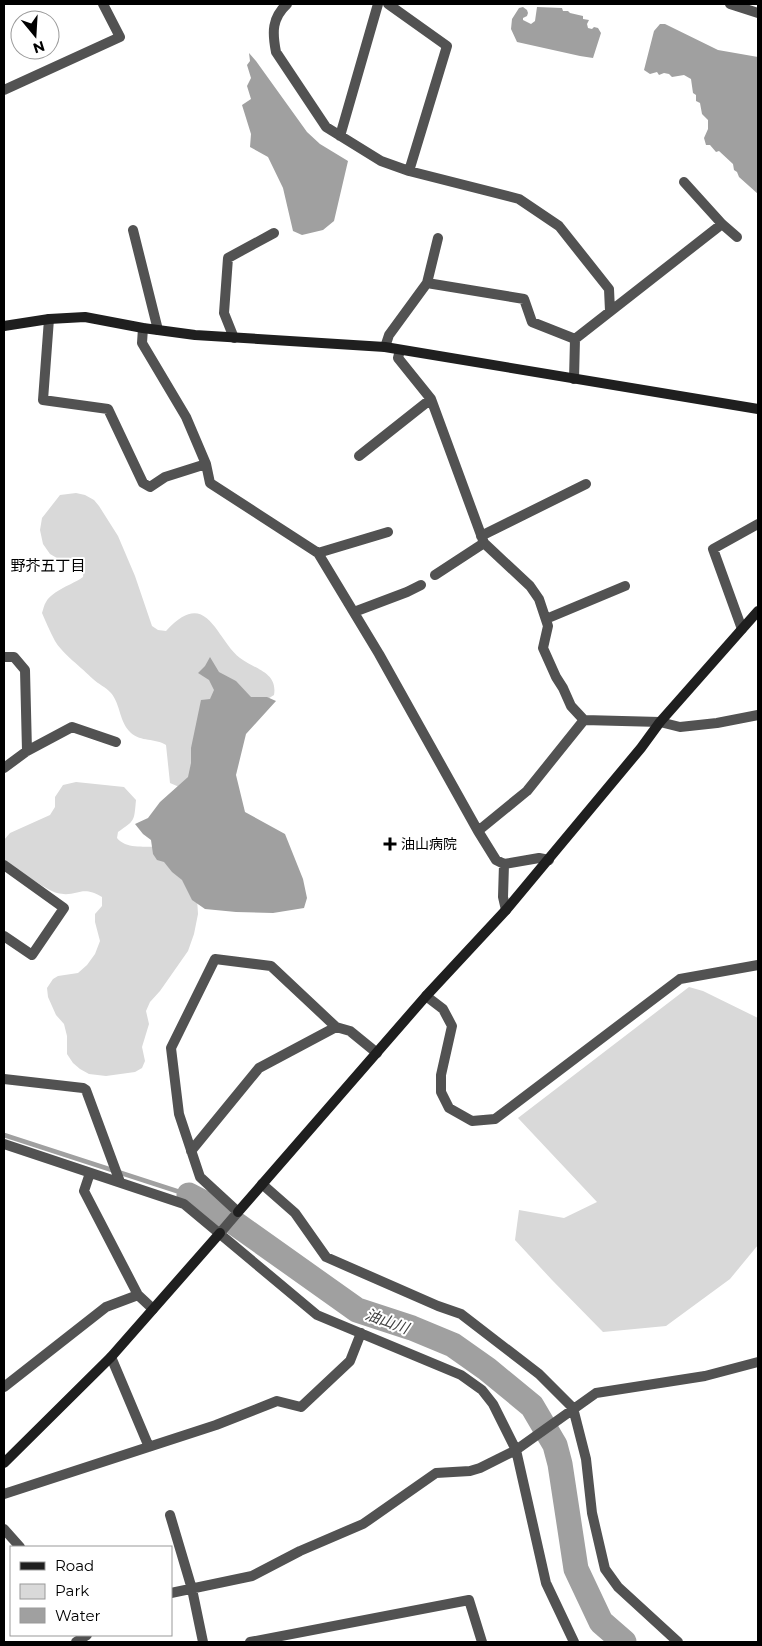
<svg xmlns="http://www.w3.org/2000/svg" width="762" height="1646" font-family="Montserrat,'Noto Sans JP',sans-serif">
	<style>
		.green { fill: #d9d9d9 }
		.water { fill: #a0a0a0 }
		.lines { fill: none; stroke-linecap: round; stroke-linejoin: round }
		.stream { stroke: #a0a0a0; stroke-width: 4.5 }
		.river { stroke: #a0a0a0; stroke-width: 25 }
		.street { stroke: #525252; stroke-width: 10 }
		.secondary { stroke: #1f1f1f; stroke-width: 10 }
		.poi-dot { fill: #000; stroke: #fff; stroke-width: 2 }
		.labels { text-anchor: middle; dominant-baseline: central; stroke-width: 4; stroke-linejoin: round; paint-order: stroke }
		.poi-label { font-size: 14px; fill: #000; stroke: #fff; text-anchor: start }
		.neighbourhood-label { font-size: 15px; fill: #000; stroke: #fff }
		.water-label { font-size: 15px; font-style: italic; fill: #414141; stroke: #fff }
	</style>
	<rect width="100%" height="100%" fill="#fff"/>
	<path class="green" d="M76 493 85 495 94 500 99 506 118 536 135 576 152 626 158 630 166 631C207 586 215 638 240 658 254 669 278 672 274 695L258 705 219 694 199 754 184 789 170 783 166 745C155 738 141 742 131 733 119 722 121 705 111 693 106 687 98 684 93 679 82 668 62 653 55 641 50 632 46 622 42 613 43 610 44 605 46 602 53 590 72 585 83 577L84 565 74 561H62L50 554 43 544 40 530 42 518 60 495Z
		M76 782 124 787 136 800C134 822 135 820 118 832L117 838C126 849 143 846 156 847L197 898 198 914 194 934 188 951 160 991 150 1002 146 1011 149 1024 142 1047 145 1061 142 1068 135 1072 106 1076 89 1074 80 1069 73 1063 67 1054V1036L64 1024 56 1015 48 997 47 988 53 979 58 976 78 973 87 965 95 954 100 941 95 922V914L102 906V897C81 884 77 898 57 893 46 890 14 867 4 859V840L10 833 50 815 55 807V797L63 785Z
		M689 987 703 991 758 1018V1245L730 1279 666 1326 603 1332 552 1280 515 1240 519 1210 564 1218 597 1202 518 1118Z"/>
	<path class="water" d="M523 7 527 10 528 13 527 16 523 18V20L531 24 535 21 537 7 562 8 563 11H568L570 13 583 16V19L589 20 587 24 588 28 592 29 594 27 598 28 601 33 593 58 580 56 517 42 511 29 512 19 519 8Z
		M660 24H665L718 50 758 57V194L739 177 737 172 734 170 733 164 719 151 716 152 710 145H706L704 138 708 129V120L702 114 700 103 696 101V95L693 93 691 79 684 75 672 77 669 74 664 73 659 75 657 72 650 74 644 70 654 31Z
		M249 53 256 61 307 132 320 144 348 161 334 221 323 230 302 235 293 231 283 188 268 157 250 147 251 134 242 105 251 99 247 86 251 78 247 65 250 61Z
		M210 657 219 672 236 681 251 697H267L276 701 246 734 236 775 245 812 285 834 303 879 307 898 304 908 273 913 236 912 205 909 192 900 182 880 172 872 164 862 157 860 153 854 151 840 143 834 135 824 148 818 160 802 188 777 191 763V748L201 700 210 699 214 690 209 680 198 673 205 666Z"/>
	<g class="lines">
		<path class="stream" d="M4 1135 189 1195"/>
		<path class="river" d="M189 1195 212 1207 357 1310 412 1328 453 1345 487 1369 532 1406 555 1445 560 1464 576 1569 601 1622 624 1642"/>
		<path class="street" d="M287 4C272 18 272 32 276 52L326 127 381 161 409 171 519 199 559 226 609 289 610 311
			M388 4 447 46 409 171
			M730 4 758 13
			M4 90 120 37 103 4
			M340 136 378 4
			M684 182 722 224 737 237
			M133 230 158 330
			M427 283 524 299 532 322 575 339
			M49 319 43 400 108 409 143 483 150 487 165 477 206 464
			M143 328 142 343 186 417 206 464 210 483 318 553 379 654 478 831 496 860 504 864 539 858 549 860
			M234 338 224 313 228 258 274 233
			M385 347 389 335 427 283 438 238
			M400 350 398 358 431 399 484 543 530 586 539 599 548 626 543 648 556 677 563 688 571 706 584 720 660 722 680 727 717 723 758 715
			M574 379 575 339 722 224
			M359 456 431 399
			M481 536 586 484
			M318 553 388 532
			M435 575 484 543
			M354 612 407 592 421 585
			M546 619 625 586
			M742 629 713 549 758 524
			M4 657H14L25 670 27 751
			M4 768 27 751 72 727 116 742
			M478 831 527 791 584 720
			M504 864 503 897 506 910
			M4 865 64 908 32 955 4 936
			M426 996 443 1009 452 1026 441 1075V1092L449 1108 472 1121 495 1119 680 979 758 965
			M336 1027 350 1031 377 1053
			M4 1079 83 1088 86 1090 120 1182
			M4 1144 184 1204 317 1315 461 1375 482 1390 493 1404 516 1450 546 1583 574 1642
			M191 1151 259 1068 336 1027 271 966 215 959 171 1048 179 1114 200 1177 238 1212 220 1233
			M90 1173 84 1191 138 1295 153 1309
			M262 1184 295 1213 326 1257 438 1306 461 1314 539 1374 573 1408 586 1459 592 1513 605 1569 618 1587 678 1642
			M111 1357 149 1447
			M4 1387 106 1307 138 1295
			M4 1494 216 1425 277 1401 301 1407 350 1361 361 1333
			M170 1515 192 1589 203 1642
			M4 1529 20 1547
			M171 1593 252 1576 300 1551 363 1524 436 1473 470 1471 480 1468 516 1450 596 1393 705 1376 758 1362
			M76 1642 87 1635
			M250 1642 469 1600 482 1642"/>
		<path class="secondary" d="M4 326 49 319 85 317 143 328 195 335 385 347 758 409
			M238 1212 426 996 506 910 641 748 660 722 758 611
			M4 1463 111 1357 220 1233"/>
	</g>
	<path class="poi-dot" d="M387.5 836.5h5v5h5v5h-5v5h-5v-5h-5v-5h5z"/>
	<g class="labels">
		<g class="poi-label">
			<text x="401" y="844">油山病院</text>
		</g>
		<g class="neighbourhood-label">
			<text x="48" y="565">野芥五丁目</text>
		</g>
		<g class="water-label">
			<text transform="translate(387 1321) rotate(20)">油山川</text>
		</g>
	</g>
	<rect width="762" height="1646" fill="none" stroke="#000000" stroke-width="10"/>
	<rect x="10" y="1546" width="162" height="90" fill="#ffffff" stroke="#999999"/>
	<rect x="20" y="1562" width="25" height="8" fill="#1f1f1f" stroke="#999999"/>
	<text x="55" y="1571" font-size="15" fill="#000000">Road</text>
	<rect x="20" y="1584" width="25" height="15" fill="#d9d9d9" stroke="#999999"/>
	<text x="55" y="1596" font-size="15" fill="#000000">Park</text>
	<rect x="20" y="1608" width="25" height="15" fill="#a0a0a0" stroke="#999999"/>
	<text x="55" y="1621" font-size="15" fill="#000000">Water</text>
	<g transform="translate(35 35) rotate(162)"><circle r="24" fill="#ffffff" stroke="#999999"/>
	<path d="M0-4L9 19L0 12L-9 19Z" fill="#000000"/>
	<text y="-8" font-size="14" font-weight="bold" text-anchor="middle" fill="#000000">N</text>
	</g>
</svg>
